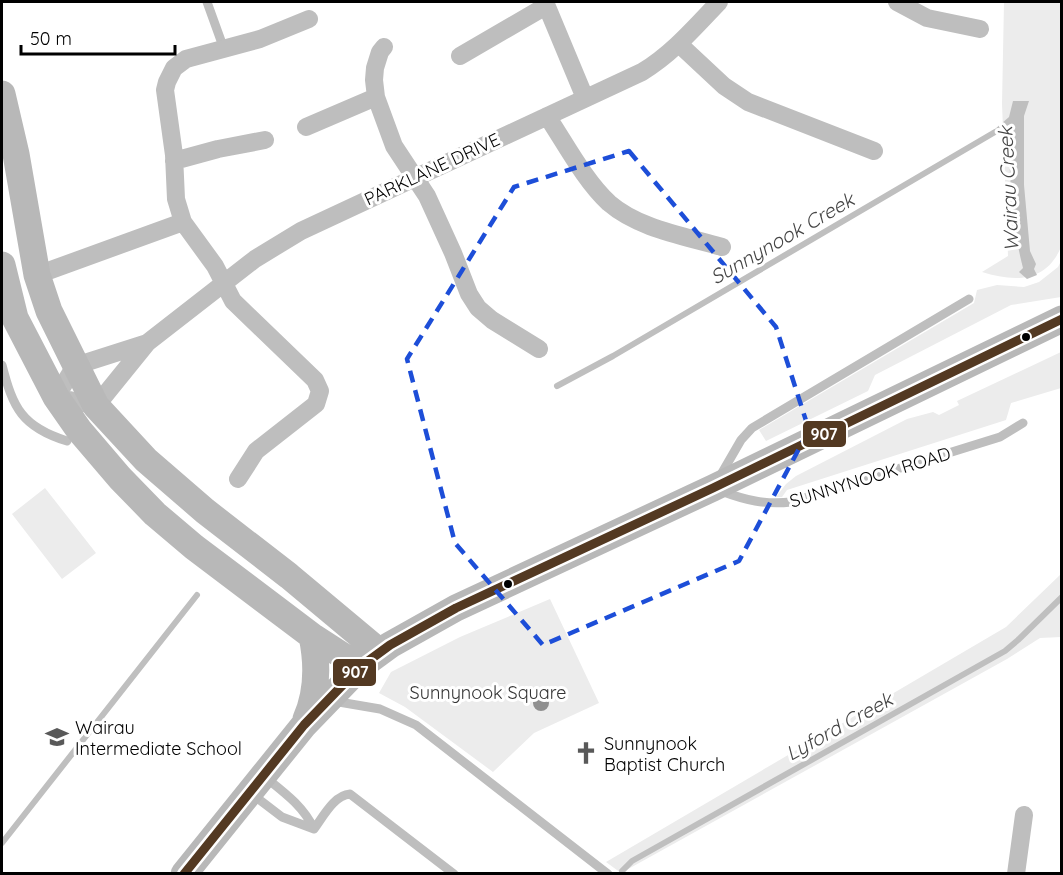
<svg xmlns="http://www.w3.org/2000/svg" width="1063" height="875" font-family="Quicksand,sans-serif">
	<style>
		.green { fill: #ececec }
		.water { fill: #bfbfbf }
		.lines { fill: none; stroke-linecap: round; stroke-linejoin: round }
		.stream { stroke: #bfbfbf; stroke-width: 6 }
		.lane { stroke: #bebebe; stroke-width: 9 }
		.street { stroke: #bebebe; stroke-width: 18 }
		.secondary { stroke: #b8b8b8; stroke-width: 27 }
		.bus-1-casing { stroke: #fff; stroke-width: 14 }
		.bus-1 { stroke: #533922; stroke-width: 9 }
		.tree { fill: #8f8f8f }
		.marked { fill: none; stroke: #1d4ed8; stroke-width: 4.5; stroke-dasharray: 12 8; stroke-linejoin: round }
		.bus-dot { fill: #000; stroke: #fff; stroke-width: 2 }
		.labels { text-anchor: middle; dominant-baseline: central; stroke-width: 6; stroke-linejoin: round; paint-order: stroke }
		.street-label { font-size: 18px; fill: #000; stroke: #fff }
		.park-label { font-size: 18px; fill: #333; stroke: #fff }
		.poi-label { font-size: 18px; fill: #000; stroke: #fff; text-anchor: start }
		.water-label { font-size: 20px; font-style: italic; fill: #444; stroke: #fff }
		.line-badge { stroke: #fff; stroke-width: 2 }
		.badge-label { font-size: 16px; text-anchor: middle; font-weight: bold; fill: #fff }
	</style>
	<rect width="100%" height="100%" fill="#fff"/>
	<path class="green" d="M1004 2H1061V247C1046 283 1014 282 982 272L1008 256 1002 104Z
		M1061 261V297L1011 305 875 375 868 391 766 441 759 430 974 303 977 290 997 285 1024 287 1039 282 1058 267Z
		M1061 352V388L1011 403 1006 420 787 490 782 497H776L786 484 796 476 907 419 933 412 939 415 959 405 957 401Z
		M45 488 96 553 62 579 12 514Z
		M1061 574V637L1040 638 1007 659 621 873 606 862 1006 627Z
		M550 599 599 703 534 733 493 772 405 707 379 693 391 672 460 637Z"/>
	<path class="water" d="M1013 101H1029L1024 116V185L1030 251 1036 264 1034 269 1037 275 1027 279 1019 272 1023 268C1011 222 1009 173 1009 125L988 135 1009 117Z"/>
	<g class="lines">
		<path class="stream" d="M557 386 613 356 995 132
			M2 843 197 595
			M622 871 632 861 1005 651 1018 640 1062 597"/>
		<path class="lane" d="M207 2 224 49
			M2 365C13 408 22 427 67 441
			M719 478 741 440 752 428 969 299
			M721 491C745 500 765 505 791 502L1000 437 1023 423
			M333 701 380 709 416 725 608 874
			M265 777C285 793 303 806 314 829
			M252 794 282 817 314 829
			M314 829C323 817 334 795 350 794L454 874"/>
		<path class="street" d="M545 2 585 98
			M897 2 927 18 980 29
			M679 44 724 86 748 102 874 151
			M384 47 380 52 375 68 374 80 376 97 394 146 427 196 453 253 469 294 478 308 492 320 539 349
			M460 56 546 6
			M547 116C565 143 585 181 609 203 639 229 685 236 722 247
			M306 127 376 97
			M174 161 218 149 265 140
			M37 275 183 222
			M147 343 75 366 56 397 96 406 147 343 255 259 301 231 642 72C672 54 695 27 719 2
			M238 479 256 451 316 404 320 391 315 380 233 301 215 266 183 222 176 199 174 155 165 90 167 82 174 68 186 59 260 39 309 19
			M1016 874 1024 815"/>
		<path class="secondary" d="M2 94 16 154 37 275 49 311 96 406 146 460 205 511 289 576 380 652
			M2 265 15 318 56 397 79 430 120 478 155 514 194 547 312 636 360 667
			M306 719C318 692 318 665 312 636
			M184 874 304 725 360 667 390 645 456 608 713 488 1062 319"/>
		<g class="bus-1-casing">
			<path id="bus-1" d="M184 874 304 725 360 667 390 645 456 608 713 488 1062 319"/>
		</g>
		<use href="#bus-1" class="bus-1"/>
	</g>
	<circle class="tree" cx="541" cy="703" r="8"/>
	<path class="marked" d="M629 151 776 327 809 430 739 561 543 645 455 543 407 359 514 187Z"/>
	<defs>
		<g id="school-bare" transform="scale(1.8)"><path d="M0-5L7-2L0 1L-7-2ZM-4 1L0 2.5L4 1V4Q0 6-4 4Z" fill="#595959" stroke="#fff" stroke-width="2.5" paint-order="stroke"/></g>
		<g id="church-bare" transform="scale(1.8)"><path d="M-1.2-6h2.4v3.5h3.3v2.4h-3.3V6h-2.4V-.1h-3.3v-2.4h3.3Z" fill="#595959" stroke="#fff" stroke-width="2.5" paint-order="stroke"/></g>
	</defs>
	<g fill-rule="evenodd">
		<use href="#school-bare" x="57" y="737"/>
		<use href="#church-bare" x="586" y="753"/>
	</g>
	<g class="bus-dot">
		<circle cx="1026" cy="337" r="5"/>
		<circle cx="508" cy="584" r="5"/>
	</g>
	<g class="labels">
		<g class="street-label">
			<text transform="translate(432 169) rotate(-25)">PARKLANE DRIVE</text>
			<text transform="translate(870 477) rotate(-17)">SUNNYNOOK ROAD</text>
		</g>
		<g class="park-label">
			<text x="488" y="692">Sunnynook Square</text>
		</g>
		<g class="poi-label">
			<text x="75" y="727">Wairau<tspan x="75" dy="21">Intermediate School</tspan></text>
			<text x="604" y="743">Sunnynook<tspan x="604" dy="21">Baptist Church</tspan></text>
		</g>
		<g class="water-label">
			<text transform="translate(1008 189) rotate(-93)">Wairau Creek</text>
			<text transform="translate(782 238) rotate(-30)">Sunnynook Creek</text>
			<text transform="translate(839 726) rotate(-29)">Lyford Creek</text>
		</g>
	</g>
	<g class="line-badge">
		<rect x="802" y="420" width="45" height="28" rx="6" fill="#533922"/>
		<rect x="332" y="658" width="45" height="29" rx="6" fill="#533922"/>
	</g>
	<g class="badge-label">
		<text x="824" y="440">907</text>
		<text x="355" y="678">907</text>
	</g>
	<rect width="1063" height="875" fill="none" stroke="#000000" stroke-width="6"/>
	<path d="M21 45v9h154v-9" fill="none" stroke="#000000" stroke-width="3"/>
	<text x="30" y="45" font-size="18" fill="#000000" stroke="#ffffff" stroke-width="4.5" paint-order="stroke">50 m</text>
</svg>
